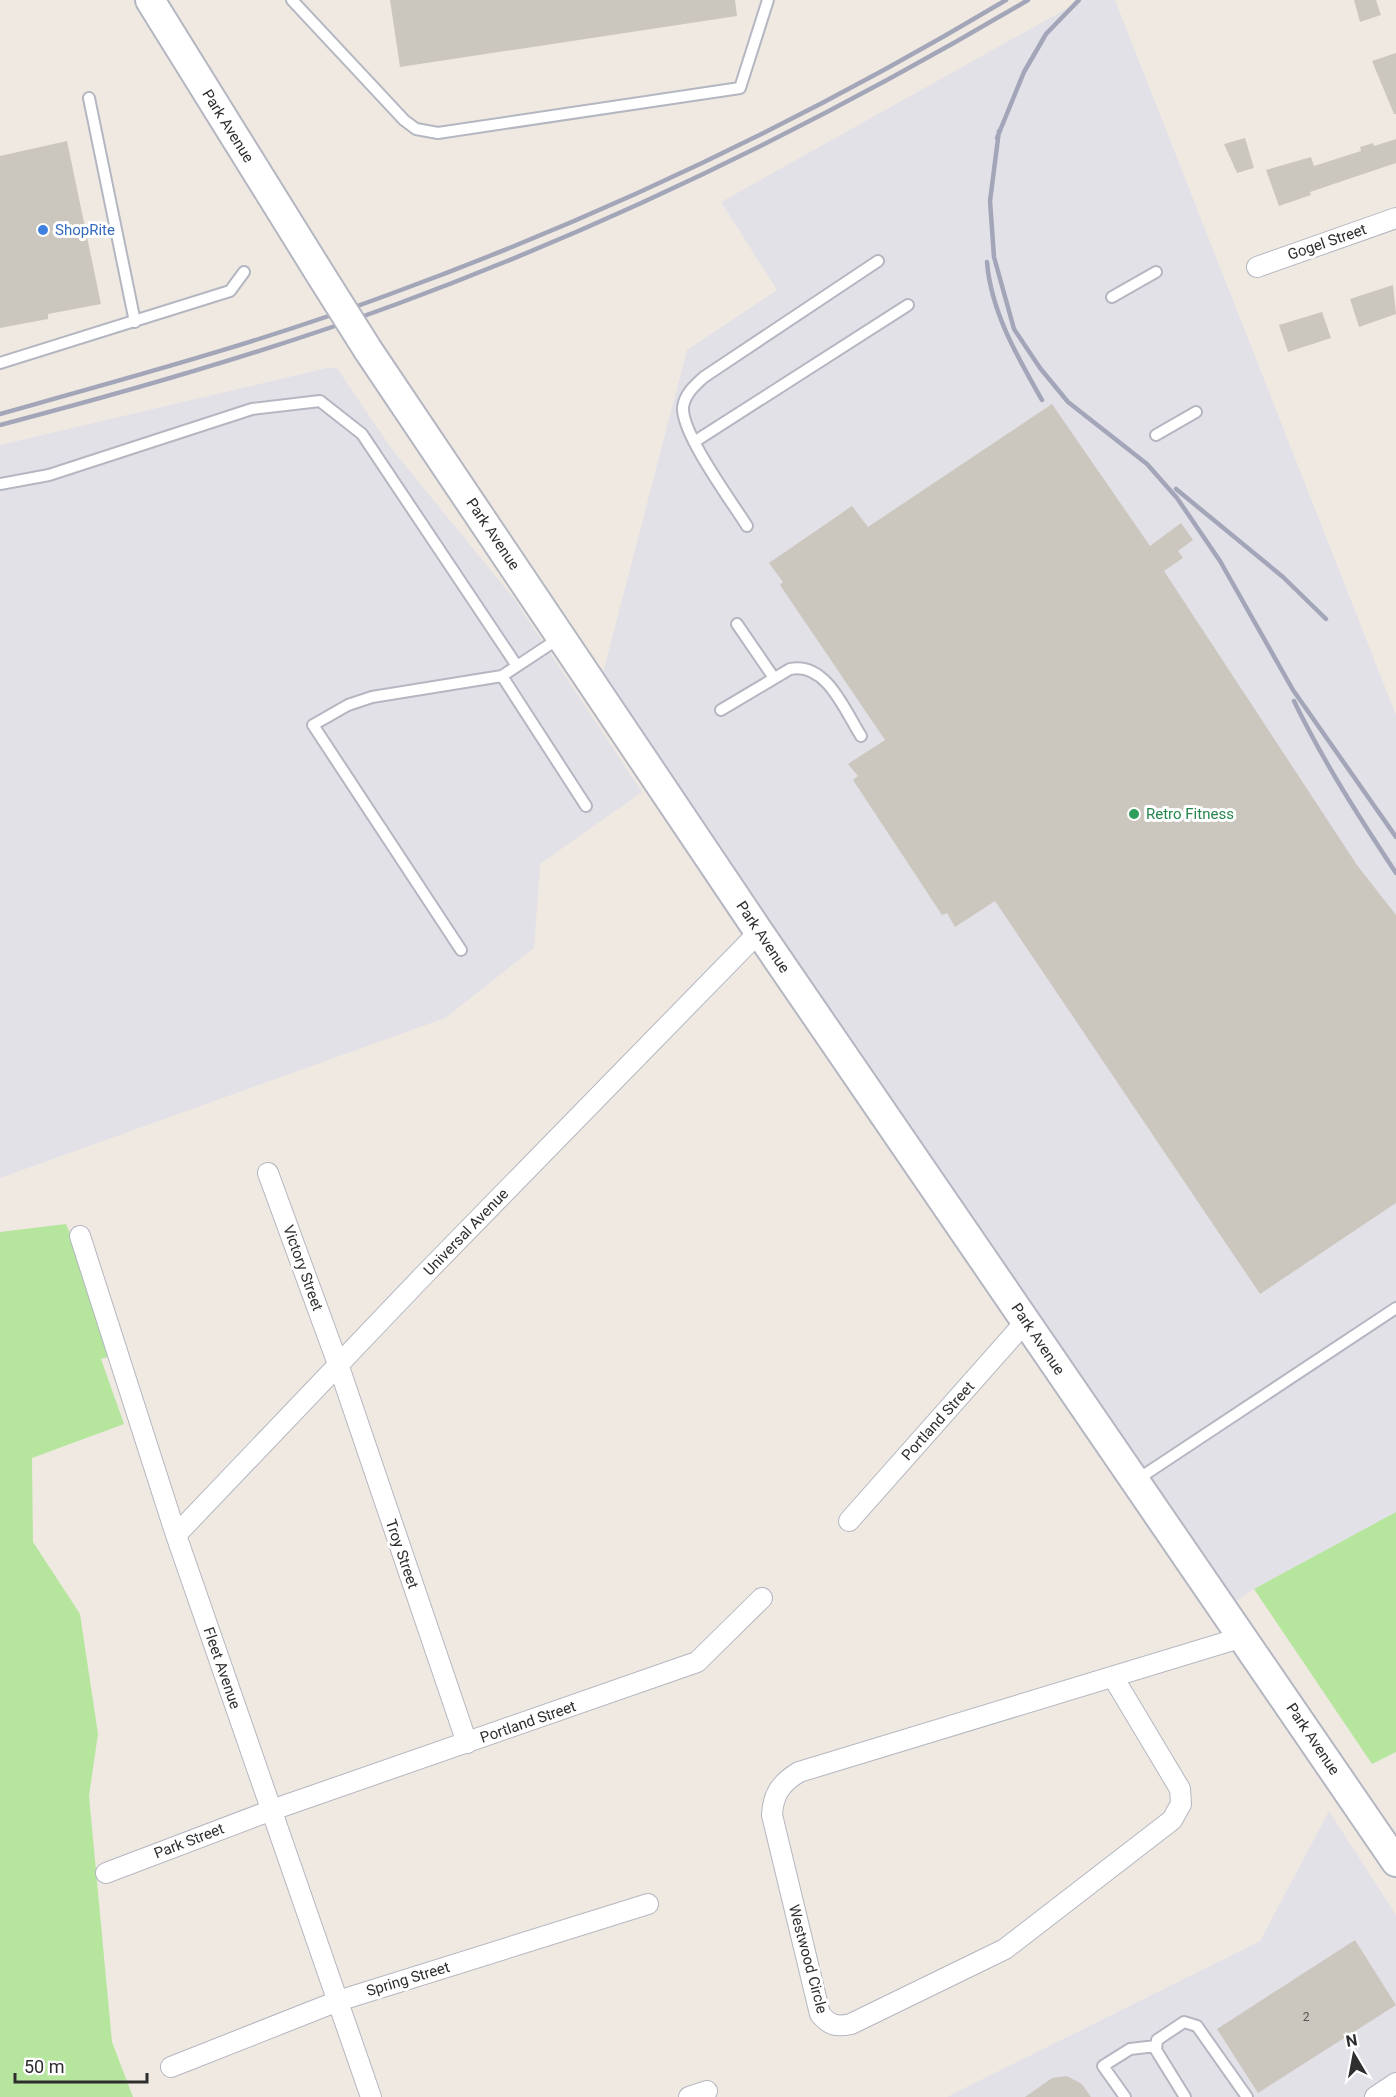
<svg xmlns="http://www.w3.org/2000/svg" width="1396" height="2097" font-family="Roboto,sans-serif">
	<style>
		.industrial { fill: #e3e1e8 }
		.green { fill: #b6e59e }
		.building { fill: #cbc7bf }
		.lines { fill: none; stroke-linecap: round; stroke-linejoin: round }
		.lane-casing { stroke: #b4b7c1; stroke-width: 14 }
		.street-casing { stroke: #b4b7c1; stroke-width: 22 }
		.secondary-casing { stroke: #b4b7c1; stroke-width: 32 }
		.lane { stroke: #fff; stroke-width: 10 }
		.street { stroke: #fff; stroke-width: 20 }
		.secondary { stroke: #fff; stroke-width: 28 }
		.rail { stroke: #a3a6b8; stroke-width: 4.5 }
		.secondary-bridge-casing { stroke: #b4b7c1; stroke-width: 32; stroke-linecap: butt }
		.secondary-bridge { stroke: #fff; stroke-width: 28 }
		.shop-dot { fill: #3f7fe0; stroke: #fff; stroke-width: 2 }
		.leisure-dot { fill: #2e9e5b; stroke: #fff; stroke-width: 2 }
		.labels { text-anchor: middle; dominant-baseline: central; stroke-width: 6; stroke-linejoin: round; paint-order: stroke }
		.number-label { font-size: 12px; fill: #555452 }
		.street-label { font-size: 15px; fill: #2e2e2e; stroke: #fff }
		.shop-label { font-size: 15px; fill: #366cbe; stroke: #fff; text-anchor: start }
		.leisure-label { font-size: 15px; fill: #27864d; stroke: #fff; text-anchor: start }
	</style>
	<rect width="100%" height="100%" fill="#efe9e1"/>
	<path class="industrial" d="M1082 0H1115L1396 715V1512L1254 1589 1224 1609 598 692 687 350 777 290 721 202Z
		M327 368H337L391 448 515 600 642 792 540 864 534 948 445 1018 0 1178V445Z
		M1329 1811 1396 1915V2097H947L1260 1941Z"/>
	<path class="green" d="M66 1224 122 1353 101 1359 124 1424 32 1458 33 1542 80 1614 98 1734 89 1796 112 2042 133 2097H0V1232Z
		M1396 1512V1752L1372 1764 1254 1589Z"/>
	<path class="building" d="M390 0H735L737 16 400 67Z
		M1354 0H1376L1381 15 1360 22Z
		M1396 53V114H1394L1372 61Z
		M1245 138 1254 168 1237 173 1224 144Z
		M1396 139V163L1310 192 1311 195 1279 206 1266 170 1311 157 1314 166 1361 151 1360 147 1373 143 1374 146Z
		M67 141 101 304 48 314V319L0 328V156Z
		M1393 285 1396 314 1359 327 1350 299Z
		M1322 312 1331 338 1288 352 1279 325Z
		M1052 404 1150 546 1181 523 1193 540 1178 551 1183 558 1164 571 1357 865 1396 915V1203L1260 1294 995 901 955 927 947 913 942 915 853 780 858 776 848 764 885 740 780 585 783 582 769 563 852 506 868 527Z
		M1355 1940 1396 2005 1258 2093 1217 2029Z
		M1067 2076 1082 2084 1091 2097H1025L1052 2078Z"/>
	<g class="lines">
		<g class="lane-casing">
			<path id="lane" d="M292 0 404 120 416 129 438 133 740 88 768 0
				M89 98 135 322
				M1112 297 1156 272
				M0 363 230 291 244 272
				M1156 435 1196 412
				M694 442 908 305
				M0 484 49 475 252 409 320 401 362 434 517 666
				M747 526C732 502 681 433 683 407 685 394 694 386 704 377L878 261
				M737 624 774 678
				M561 637 502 676 586 806
				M721 710 790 669C826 661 845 711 861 736
				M461 950 313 725 348 705 372 697 502 676
				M1135 1481 1396 1308
				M1125 2097 1103 2066 1130 2049 1156 2046
				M1185 2097 1156 2050 1157 2040 1184 2022 1197 2026 1247 2097"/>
		</g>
		<g class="street-casing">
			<path id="street" d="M1257 267 1396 218
				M268 1173 338 1364 467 1743
				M80 1236 176 1535 371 2097
				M849 1521 1026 1321
				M176 1535 423 1276 759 932
				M1113 1677 1180 1789 1181 1804 1172 1820 1005 1949 851 2024C837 2027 830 2026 820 2014L772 1815C773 1794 781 1783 799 1772L1243 1637
				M106 1873 272 1810 697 1662 762 1598
				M171 2067 338 2001 648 1904
				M689 2097 707 2091
				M1375 2097 1396 2083"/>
		</g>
		<g class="secondary-casing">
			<path id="secondary" d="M150 0 322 277
				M368 350 759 932 1396 1862"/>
		</g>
		<use href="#lane" class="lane"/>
		<use href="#street" class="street"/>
		<use href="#secondary" class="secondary"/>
		<path class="rail" d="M999 131 990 201 994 257 1014 329 1040 368 1068 402 1147 464 1177 498 1220 561 1293 690 1396 837
			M997 138 1024 72 1046 34 1079 0
			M987 262C991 312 1018 358 1042 400
			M0 414C132 377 265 341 393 293 606 215 812 116 1006 0
			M0 425C134 390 267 352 397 304 616 223 827 119 1028 0
			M1176 489 1283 577 1326 619
			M1294 701C1323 761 1359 817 1396 873"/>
		<g class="secondary-bridge-casing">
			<path id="secondary-bridge" d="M322 277 368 350"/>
		</g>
		<use href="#secondary-bridge" class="secondary-bridge"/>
	</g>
	<circle class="shop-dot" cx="43" cy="230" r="6"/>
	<circle class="leisure-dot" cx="1134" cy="814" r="6"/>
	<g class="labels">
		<g class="number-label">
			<text x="1306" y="2017">2</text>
		</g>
		<g class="street-label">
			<text transform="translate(228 126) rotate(58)">Park Avenue</text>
			<text transform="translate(1327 242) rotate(-19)">Gogel Street</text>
			<text transform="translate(493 534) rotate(56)">Park Avenue</text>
			<text transform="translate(763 937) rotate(56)">Park Avenue</text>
			<text transform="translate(466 1232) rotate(-46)">Universal Avenue</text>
			<text transform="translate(303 1268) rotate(70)">Victory Street</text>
			<text transform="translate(1038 1339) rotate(56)">Park Avenue</text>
			<text transform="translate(938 1421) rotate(-48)">Portland Street</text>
			<text transform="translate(402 1554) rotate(71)">Troy Street</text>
			<text transform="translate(222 1668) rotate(71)">Fleet Avenue</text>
			<text transform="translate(528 1722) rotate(-19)">Portland Street</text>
			<text transform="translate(1313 1739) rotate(56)">Park Avenue</text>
			<text transform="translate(189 1841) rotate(-21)">Park Street</text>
			<text transform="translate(808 1959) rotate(75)">Westwood Circle</text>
			<text transform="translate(408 1979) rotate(-17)">Spring Street</text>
		</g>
		<g class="shop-label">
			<text x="55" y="230">ShopRite</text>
		</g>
		<g class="leisure-label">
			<text x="1146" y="814">Retro Fitness</text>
		</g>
	</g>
	<g transform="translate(1354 2055) rotate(350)" stroke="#ffffff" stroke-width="4.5" paint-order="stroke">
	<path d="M0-4.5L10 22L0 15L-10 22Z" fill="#2e2e2e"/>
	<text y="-9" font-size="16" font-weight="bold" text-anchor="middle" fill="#2e2e2e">N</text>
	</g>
	<path d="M15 2073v9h132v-9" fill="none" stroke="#2e2e2e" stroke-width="3"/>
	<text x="24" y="2073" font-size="18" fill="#2e2e2e" stroke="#ffffff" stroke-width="4.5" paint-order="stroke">50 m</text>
</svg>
